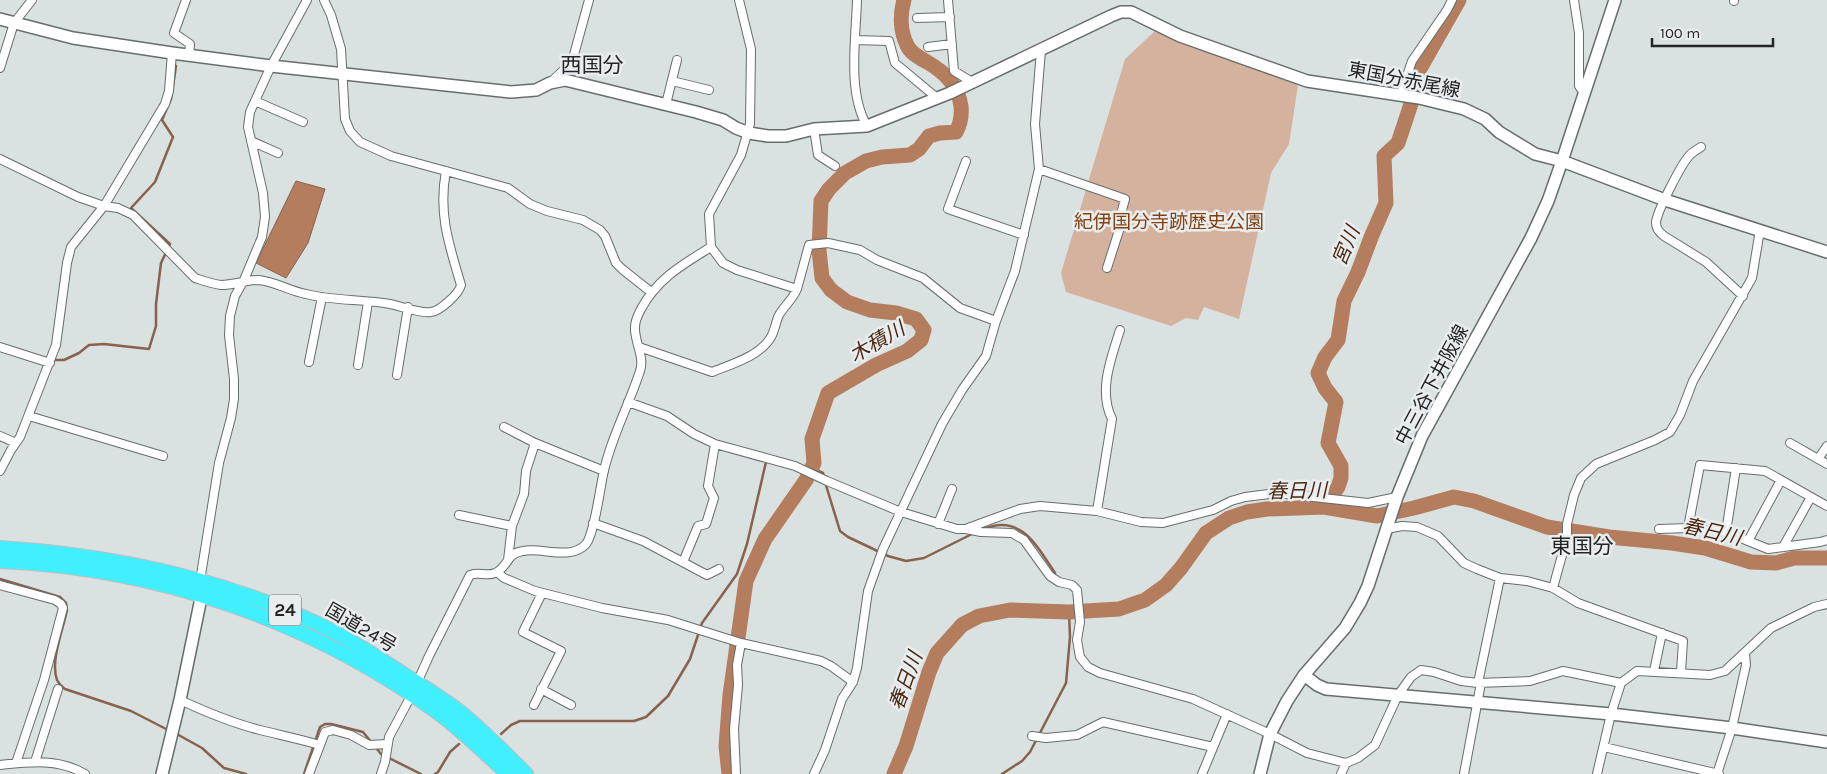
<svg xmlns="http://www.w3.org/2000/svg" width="1827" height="774" font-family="Karla,'Noto Sans JP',sans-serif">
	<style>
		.green { fill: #d5b29e }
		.water { fill: #b37d5e; stroke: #88624d }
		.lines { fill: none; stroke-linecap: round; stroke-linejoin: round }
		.stream { stroke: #88624d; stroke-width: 2.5 }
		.river { stroke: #b37d5e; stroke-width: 15 }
		.street-casing { stroke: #676d6d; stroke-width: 10 }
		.secondary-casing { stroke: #676d6d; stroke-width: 14 }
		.highway-casing { stroke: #bdbdbe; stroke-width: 16 }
		.street { stroke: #fff; stroke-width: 8 }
		.secondary { stroke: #fff; stroke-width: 11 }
		.highway { stroke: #42effe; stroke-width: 14 }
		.labels { text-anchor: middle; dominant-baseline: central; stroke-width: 5; stroke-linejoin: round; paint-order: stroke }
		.shield { fill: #e8eeef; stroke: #5d6162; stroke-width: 1 }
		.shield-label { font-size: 18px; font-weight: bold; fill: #222425 }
		.street-label { font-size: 19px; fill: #222425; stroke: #e8eeef }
		.park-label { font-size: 19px; fill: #86400f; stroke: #e8eeef }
		.water-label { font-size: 20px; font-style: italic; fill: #4c260e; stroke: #e8eeef }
		.quarter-label { font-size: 21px; fill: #222425; stroke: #e8eeef }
	</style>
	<rect width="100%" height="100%" fill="#dae1e1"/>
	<path class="green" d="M1155 31 1298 85 1289 144 1271 173 1239 319 1204 307 1198 320 1186 318 1171 326 1066 292 1061 273 1125 59Z"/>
	<path class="water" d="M296 181 325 189 308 243 286 278 256 263Z"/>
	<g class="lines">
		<path class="stream" d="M55 360H64L79 353 89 345 104 344 149 349 156 326V304L161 263 170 244 131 208 155 182 173 137 162 120 171 99 176 66
			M812 468 823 473 824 476
			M825 482 840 531 848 537 888 556 906 561 924 558 974 533
			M982 530C1020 512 1037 546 1055 573
			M0 579 60 597 66 603 67 610C63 630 50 661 57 680 59 684 62 687 65 689L131 711 170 731
			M175 733 202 748 224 768 246 774
			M501 734 511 725 520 721H634L646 717 668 696 690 659 702 623 737 574 747 544 766 462
			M304 774 320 727 325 724H331L363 732 381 754 421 774
			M435 774 438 772 450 752 459 744
			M1002 774 1022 761 1030 752 1066 683 1070 637 1069 612"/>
		<path class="river" d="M1324 507 1338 487 1341 478V466L1328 443 1336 402 1325 388 1318 373 1325 357 1338 340 1344 301 1358 272 1372 235 1386 203 1384 156 1398 143 1411 104 1418 72 1459 0
			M729 774 726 746 730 695 746 581 765 539 806 480 814 463 812 439 828 393 876 365 907 351 921 340 924 330 916 319 896 313 870 310 847 302 831 290 822 278 819 250 821 201 829 189 845 173 866 161 882 157 910 155 919 149 929 136 940 133 956 132C961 123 962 116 961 106 958 85 945 72 927 62 920 58 910 53 907 45 900 31 900 14 904 0
			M894 774 906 746 929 672 937 653 962 625 979 616 1010 610 1069 612 1119 609 1145 600 1166 585 1181 568 1206 533 1229 518 1247 512 1267 509 1324 507 1377 516 1414 508 1454 497 1474 501 1547 527 1609 537 1672 543 1705 548 1751 562 1776 563 1794 558H1827"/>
		<g class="street-casing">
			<path id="street" d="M186 0 174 33 190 44 189 55
				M324 0 331 15 341 49 345 119 350 131 360 142 391 156 508 188 530 204 547 211 583 220 600 230 605 236 616 263 622 269 651 292
				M739 0 751 49 750 124 741 155 709 214 711 247 723 263 737 270 797 289 809 245 828 243 860 250 877 260 923 278 960 308 996 321
				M857 0C856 38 847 92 867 126
				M948 0 954 71 972 82
				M1574 0 1579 33V86L1584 93
				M1734 1V0
				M917 18 950 17
				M855 40 889 41 895 63 937 98
				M928 47 952 44
				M0 68 14 23 32 0
				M552 81 572 62 589 0
				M672 81 709 90
				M1400 96 1412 61 1447 10 1452 0
				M255 101 303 122
				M666 104 677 60
				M814 129 818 155 835 166
				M251 141 278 153
				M1701 147C1697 150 1692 152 1689 156 1681 165 1656 213 1656 223 1656 229 1660 233 1664 236L1706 262 1743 296
				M0 159 78 197 104 206 118 208 133 215 195 278C204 281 212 284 221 285 234 285 246 280 259 280 276 282 290 291 306 294 334 301 362 299 390 304 401 306 420 314 431 312 440 311 459 294 461 285 449 245 438 213 446 171
				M966 161 948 209 1024 235
				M1039 169 1125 199 1121 214 1123 218 1107 268
				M0 347 50 363
				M639 347 712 372C732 364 760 356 771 337 775 330 776 321 779 315 785 305 793 299 797 289
				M309 362 322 297
				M358 365 368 302
				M397 375 408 307
				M628 402 667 416 694 434 715 444 795 466 827 481 901 512 957 529H966L981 532 1012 533 1024 540 1050 576 1059 582 1072 585 1077 590 1080 622 1077 640 1080 657 1088 667 1100 673 1193 699 1270 734 1307 753 1346 763 1358 758 1375 745 1398 695 1411 677 1421 670 1434 672 1461 681 1478 683 1530 681 1563 671 1621 683
				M29 416 163 456
				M504 427 535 443 604 471
				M0 436 16 443
				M1790 443 1827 464
				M1818 459 1827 446
				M0 471 11 450 20 437 56 345 67 263 71 247 104 206 165 104 169 91 172 53
				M1097 511 1112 419C1098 391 1111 359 1120 330
				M459 515 512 526
				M593 523 643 541 707 575 719 569
				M938 524 952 489
				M968 528 1020 509 1040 506 1097 511 1141 522 1163 523 1213 510 1231 501 1245 497 1277 493 1368 503 1397 497
				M1688 528 1700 465 1765 471 1827 506
				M1387 529 1402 526 1417 527 1438 536 1464 563 1477 569 1500 578 1527 581 1553 588 1578 603 1683 641 1681 672
				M1659 529 1688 528 1726 532 1768 549 1820 542 1827 540
				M1726 532 1736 468
				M1748 541 1781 480
				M1783 547 1811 497
				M508 560 512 526 524 494 526 471 535 443
				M683 562 698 526 706 524 714 498 708 486 715 444
				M497 572 504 578 535 591 602 608 668 620 741 643
				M200 581 219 463 231 418 234 399V379L229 335 230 316 235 296 244 280 262 237 265 217 263 193 248 127 250 112 271 66 307 0
				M0 585 55 600 61 604 63 608 44 680 16 763
				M1553 588 1567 537V524L1574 495 1581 478 1596 464 1655 440 1670 432 1680 415 1693 381 1752 278 1760 230
				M1654 671 1662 633
				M1478 683 1500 578
				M541 689 571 705
				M180 700C206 712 232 723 260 730 280 735 300 739 320 745
				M534 705 561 651 523 632 542 593
				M1032 736 1046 738 1077 735 1103 722 1213 747
				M1604 747 1719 774
				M35 762 58 689
				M0 765C29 762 58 758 85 774
				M309 774 325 732 333 730 351 735 369 745 387 744
				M381 774 385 762 389 737 412 694 429 656 470 575C478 571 487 577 495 573 508 568 506 553 523 551 542 547 571 561 586 544 594 534 600 490 603 475 610 440 629 405 640 371 645 357 634 341 635 327 635 320 638 315 641 309 658 278 682 265 711 247
				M736 774 734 729 738 685 737 665 741 643 821 661 831 666 853 682
				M814 774 825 750 842 699 853 682 857 668 868 591 883 549 942 424 962 390 986 356 996 321 1015 271 1039 169 1035 124 1041 50
				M1202 774 1227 714
				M1341 774 1346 763
				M1464 774 1481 683
				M1597 774 1611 714 1621 683 1637 671 1710 675 1725 671 1771 628 1814 607 1827 604
				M1717 774 1732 728 1746 665 1745 654"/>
		</g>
		<g class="secondary-casing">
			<path id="secondary" d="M0 19 73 38 172 53 271 66 511 92 536 90 550 83 565 80 696 112 723 120 736 128 749 133 768 136H786L814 129 867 126 950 93 1111 16 1121 12H1131L1180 36 1307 81 1419 98 1464 109 1485 119 1499 132 1535 154 1562 161 1665 200 1827 252
				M1304 675 1317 685 1326 689 1611 714 1732 728 1827 742
				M162 774 180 700 200 603V581
				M1260 774 1270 734 1287 701 1304 675 1345 628 1360 603 1368 586 1397 497 1422 436 1531 238 1548 201 1562 161 1615 0"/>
		</g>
		<g class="highway-casing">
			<path id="highway" d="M0 548C109 555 219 578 318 624 348 638 376 656 403 674 422 686 442 698 460 712 483 731 505 753 526 774
				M0 561C159 568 311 620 440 714 464 732 486 754 508 774"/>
		</g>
		<use href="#street" class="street"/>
		<use href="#secondary" class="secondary"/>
		<use href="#highway" class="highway"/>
	</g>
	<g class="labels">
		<rect class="shield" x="269" y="594.5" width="32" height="31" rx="4"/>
		<g class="shield-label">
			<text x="285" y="610">24</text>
		</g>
		<g class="street-label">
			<text transform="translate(1404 80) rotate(11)">東国分赤尾線</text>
			<text transform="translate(1432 385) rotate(-62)">中三谷下井阪線</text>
			<text transform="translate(361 628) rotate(30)">国道24号</text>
		</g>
		<g class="park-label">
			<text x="1169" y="222">紀伊国分寺跡歴史公園</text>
		</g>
		<g class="water-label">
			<text transform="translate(1346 246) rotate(-67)">宮川</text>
			<text transform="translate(877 342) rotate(-30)">木積川</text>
			<text transform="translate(1297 491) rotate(-1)">春日川</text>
			<text transform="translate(1712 532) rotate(13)">春日川</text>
			<text transform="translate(906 681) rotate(-70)">春日川</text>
		</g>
		<g class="quarter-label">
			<text x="592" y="65">西国分</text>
			<text x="1582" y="546">東国分</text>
		</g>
	</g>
	<path d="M1652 38v8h121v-8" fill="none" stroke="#222425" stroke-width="2.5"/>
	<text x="1660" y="38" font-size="15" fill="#222425" stroke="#e8eeef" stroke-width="4" paint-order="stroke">100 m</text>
</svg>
